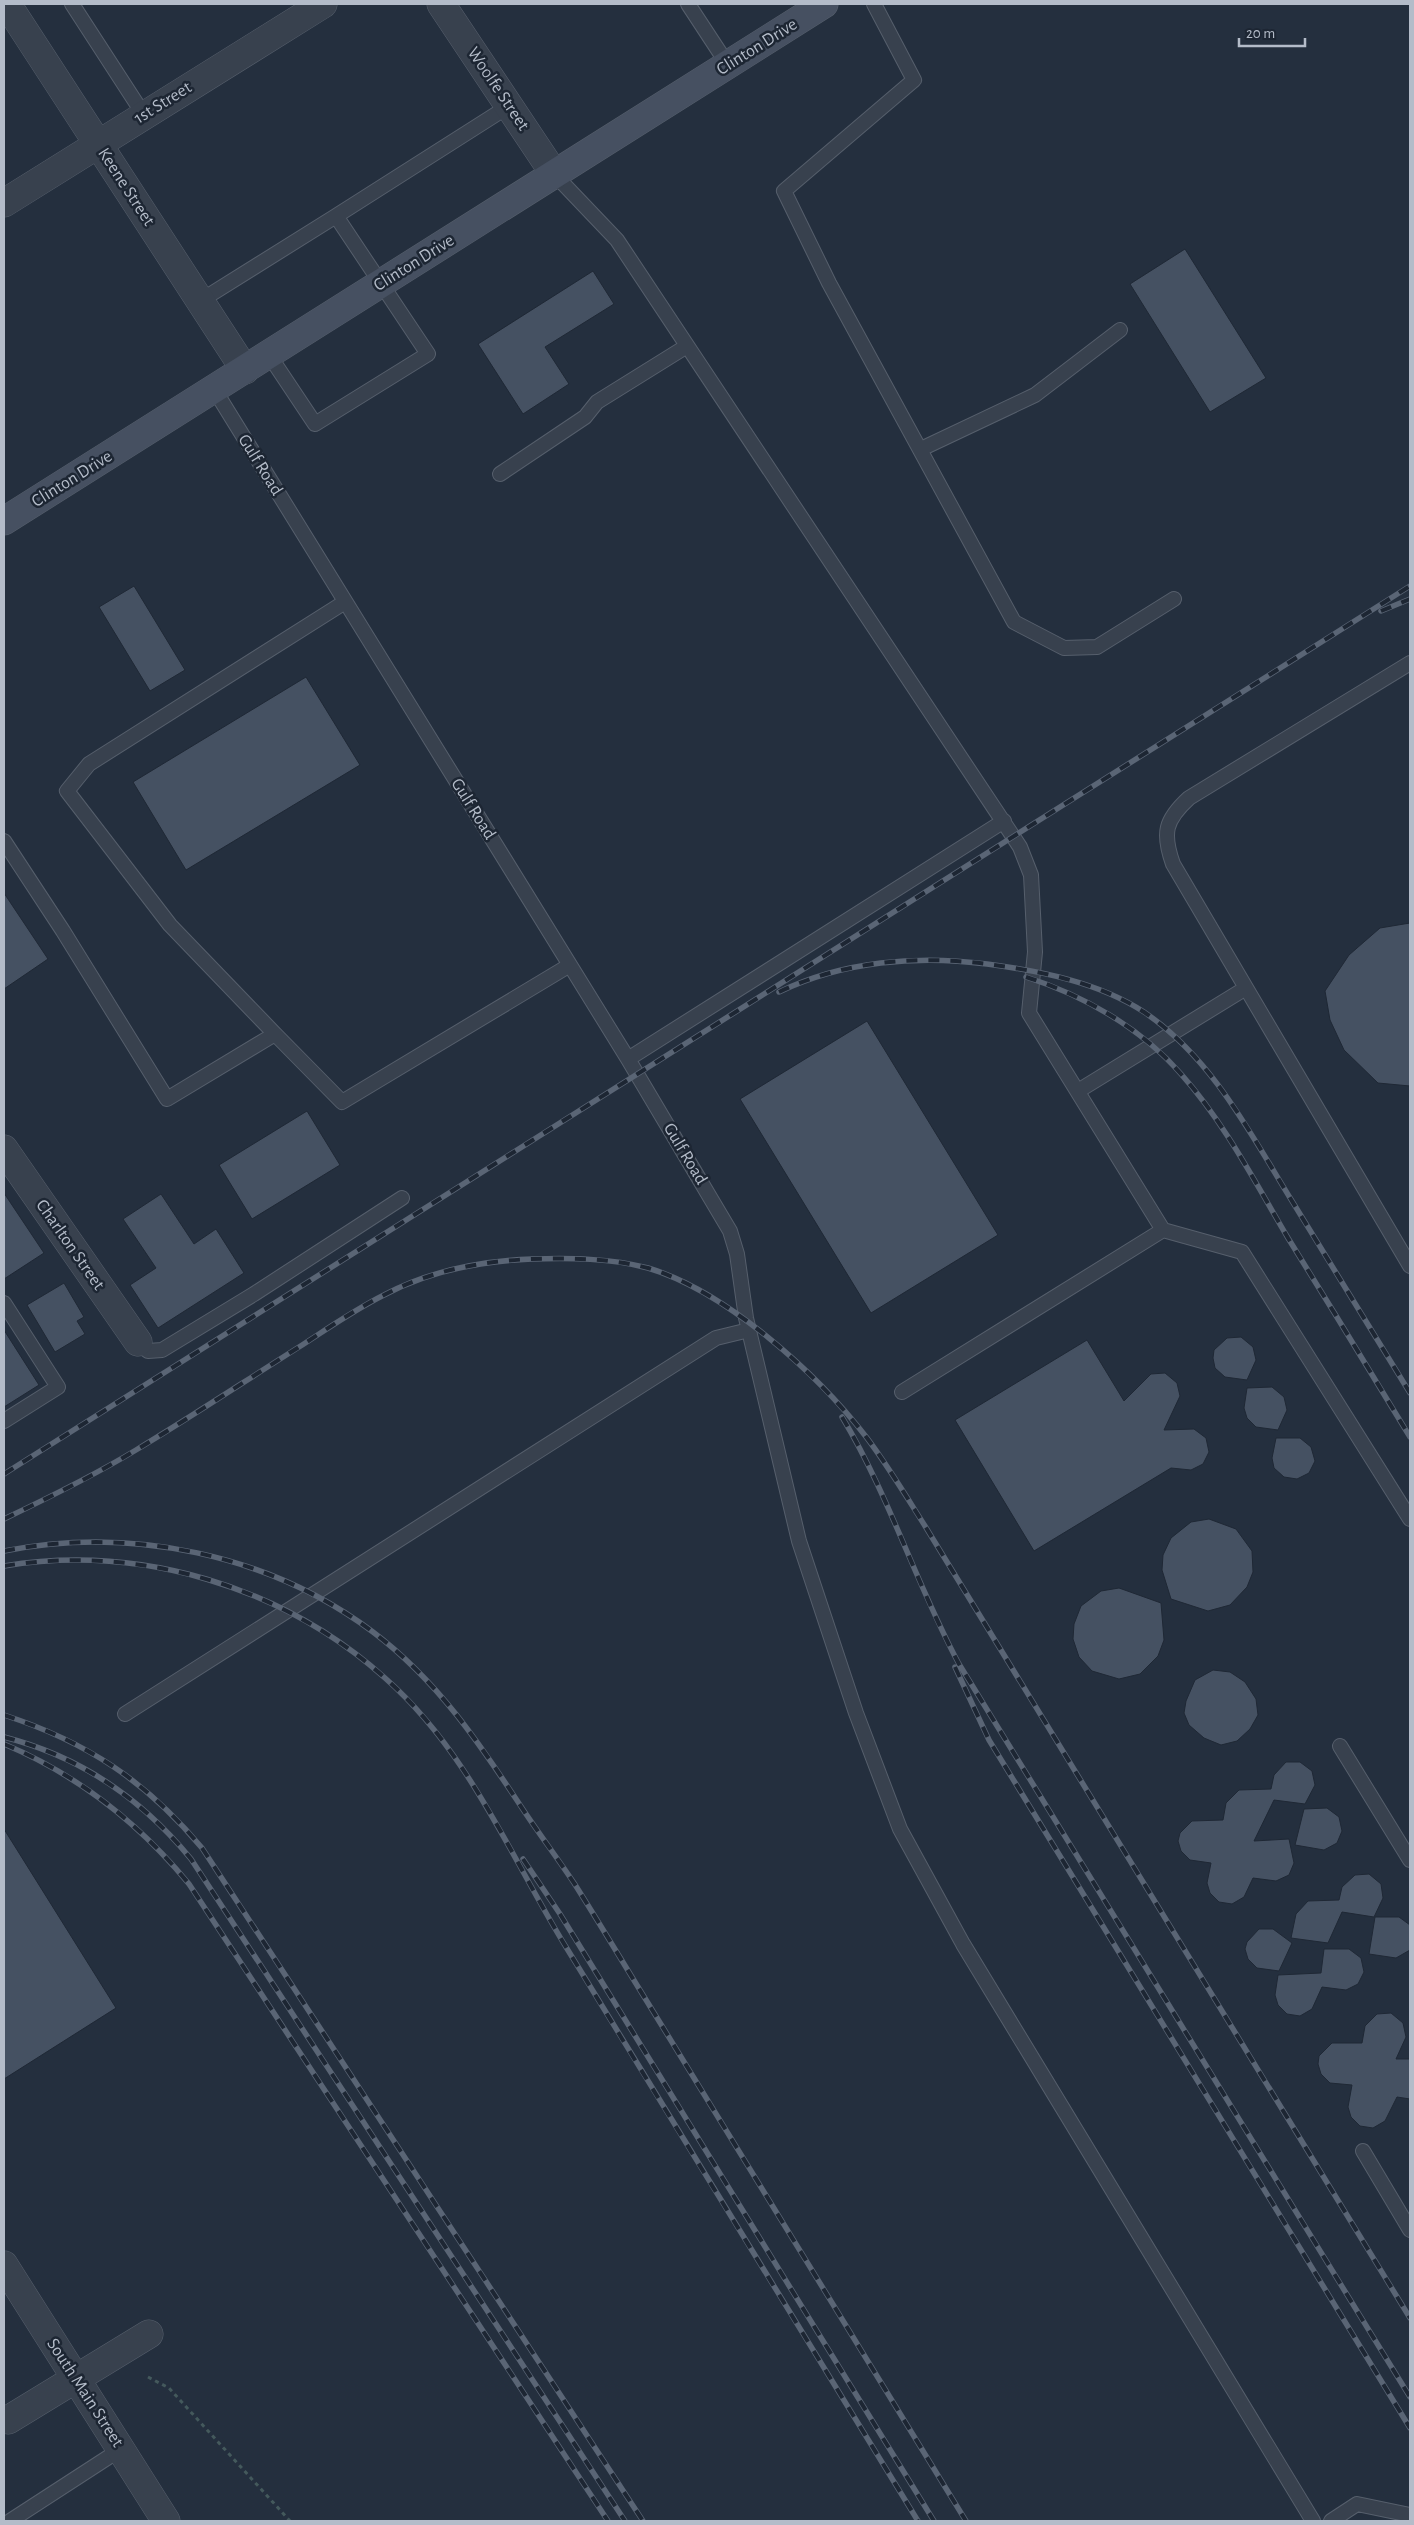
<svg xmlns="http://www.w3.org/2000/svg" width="1414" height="2525" font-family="'Alegreya Sans',sans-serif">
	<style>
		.building { fill: #455162; stroke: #1f2835 }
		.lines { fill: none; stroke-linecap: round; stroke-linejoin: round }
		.lane-casing { stroke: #565f6c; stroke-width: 16 }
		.street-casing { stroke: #565f6c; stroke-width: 29 }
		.secondary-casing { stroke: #565f6c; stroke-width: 29 }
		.path { stroke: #44595c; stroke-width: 3; stroke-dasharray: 4 4; stroke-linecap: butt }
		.lane { stroke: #38414e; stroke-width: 14 }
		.street { stroke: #38414e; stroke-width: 28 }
		.secondary { stroke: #465061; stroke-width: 28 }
		.rail-casing { stroke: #5a6575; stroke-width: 5.5 }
		.rail { stroke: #1d2633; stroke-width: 4; stroke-dasharray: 11; stroke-linecap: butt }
		.labels { text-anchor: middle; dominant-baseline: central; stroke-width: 5; stroke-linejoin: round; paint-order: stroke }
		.street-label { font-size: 18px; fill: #b4bcc9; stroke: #1d2633 }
	</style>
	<rect width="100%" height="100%" fill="#242f3e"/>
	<path class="building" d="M1185 249 1266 378 1210 412 1130 284Z
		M593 271 614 304 545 347 569 384 523 414 478 344Z
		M134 586 185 670 150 691 99 607Z
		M306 677 360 765 186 870 133 782Z
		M4 893 48 959 4 989Z
		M1410 923V1086L1378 1083 1344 1050 1330 1020 1325 991 1349 955 1380 928Z
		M867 1021 998 1235 871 1313 740 1099Z
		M307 1111 340 1165 252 1219 219 1165Z
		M4 1193 44 1253 4 1279Z
		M161 1194 194 1244 216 1229 244 1273 158 1328 130 1285 156 1268 123 1219Z
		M64 1283 84 1317 77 1321 85 1334 55 1352 27 1305Z
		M4 1330 39 1385 4 1407Z
		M1241 1337 1253 1347 1256 1360 1247 1380 1225 1377 1215 1368 1213 1358 1214 1350 1227 1338Z
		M1087 1340 1124 1401 1151 1374 1165 1373 1177 1383 1180 1396 1164 1430 1194 1429 1206 1438 1209 1452 1203 1464 1191 1470 1171 1468 1034 1551 955 1420Z
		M1272 1387 1284 1397 1287 1410 1278 1430 1256 1427 1247 1418 1244 1408 1247 1388Z
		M1276 1438H1300L1311 1447 1315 1461 1309 1473 1297 1479 1284 1477 1274 1468 1272 1458Z
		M1209 1519 1236 1529 1252 1551 1253 1572 1247 1587 1230 1605 1208 1611 1171 1599 1162 1570 1163 1555 1171 1538 1191 1522Z
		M1119 1588 1161 1603 1164 1640 1158 1656 1140 1674 1119 1679 1092 1671 1079 1657 1073 1639 1074 1624 1081 1606 1101 1591Z
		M1213 1670 1230 1672 1245 1682 1256 1699 1258 1715 1250 1729 1237 1741 1221 1745 1204 1738 1189 1725 1184 1713 1186 1701 1195 1680Z
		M1286 1762H1300L1312 1771 1315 1785 1305 1804 1274 1800 1254 1841 1289 1839 1294 1863 1289 1875 1276 1881 1253 1878 1244 1897 1232 1904 1219 1902 1210 1893 1207 1883 1211 1863 1190 1860 1181 1851 1178 1841 1180 1833 1192 1821 1223 1820 1226 1803 1239 1790 1271 1789 1274 1775Z
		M1327 1808 1339 1817 1342 1831 1337 1843 1324 1850 1295 1845 1304 1809Z
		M4 1829 116 2008 4 2079Z
		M1369 1874 1381 1884 1383 1898 1374 1917 1342 1912 1328 1943 1291 1938 1296 1914 1308 1901 1339 1900 1342 1887 1355 1875Z
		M1375 1917H1399L1410 1925V1950L1396 1958 1369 1954Z
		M1259 1929H1273L1292 1943 1279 1971 1257 1968 1248 1959 1245 1949 1247 1942Z
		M1324 1949H1349L1361 1958 1364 1972 1358 1984 1346 1990 1322 1987 1312 2009 1300 2016 1287 2014 1278 2005 1275 1995 1278 1975 1321 1973Z
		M1391 2013 1403 2023 1406 2037 1396 2059H1410V2099L1397 2097 1385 2121 1373 2128 1360 2126 1351 2117 1348 2107 1352 2085 1330 2083 1321 2074 1318 2064 1319 2056 1332 2043H1362L1365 2026 1377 2014Z"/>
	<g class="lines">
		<g class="lane-casing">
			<path id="lane" d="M72 4 144 115
				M688 4 728 65
				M874 4 914 80 784 191 829 283 1014 622 1064 648 1097 647 1174 599
				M555 175 617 240 1020 847 1031 875 1035 952 1029 1013 1163 1230 1242 1252 1410 1519
				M336 216 509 106
				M200 301 336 216 428 354 315 424 269 355
				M214 389 628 1059 730 1231 737 1254 746 1318 799 1541 856 1713 900 1829 963 1944 1313 2521
				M921 449 1035 395 1120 330
				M500 474 585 417 597 402 687 346
				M1410 663 1189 798C1165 820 1162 833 1173 864L1410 1266
				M4 841 63 931 167 1099 275 1034 342 1102 570 965
				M275 1034 170 925 67 791 89 764 345 602
				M628 1059 1004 821
				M1078 1091 1246 988
				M4 1303 58 1387 4 1421
				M138 1342 148 1351 162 1350 254 1294 402 1198
				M902 1392 1163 1230
				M125 1714 716 1338 749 1330
				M1340 1746 1410 1860
				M1363 2151 1410 2230
				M10 2521 121 2449
				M1331 2521 1357 2504 1410 2515"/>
		</g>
		<g class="street-casing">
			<path id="street" d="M7 4 245 370
				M441 4 555 175
				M4 203 323 4
				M4 1149 138 1342
				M4 2265 166 2521
				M8 2420 149 2334"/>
		</g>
		<g class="secondary-casing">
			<path id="secondary" d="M4 521 824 4"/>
		</g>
		<path class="path" d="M148 2377 169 2388 290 2521"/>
		<use href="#lane" class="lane"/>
		<use href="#street" class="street"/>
		<use href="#secondary" class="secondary"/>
		<g class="rail-casing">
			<path id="rail" d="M1381 611 1410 599
				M1026 977C1083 995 1141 1028 1181 1074 1224 1122 1255 1182 1288 1238 1329 1304 1370 1371 1410 1437
				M779 992C843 961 917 955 987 964 1040 971 1098 982 1144 1012 1212 1058 1250 1133 1292 1201 1331 1265 1371 1329 1410 1393
				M842 1417C889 1495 916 1584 959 1664L1410 2397
				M4 1474 1410 586
				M4 1519C48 1498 93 1476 136 1450 191 1417 245 1381 299 1347 327 1329 354 1310 384 1295 429 1271 481 1261 532 1259 571 1258 610 1258 648 1268 726 1291 818 1374 867 1438 888 1466 906 1496 925 1526L1410 2318
				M4 1551C131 1526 269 1554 373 1632 438 1681 480 1744 524 1811 540 1835 558 1859 574 1883 600 1924 625 1966 651 2008 756 2179 861 2350 966 2521
				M4 1566C140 1544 282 1586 385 1678 469 1752 509 1854 566 1947 683 2139 801 2330 918 2521
				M955 1667 989 1740 1410 2428
				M4 1715C87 1742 146 1781 202 1848L643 2521
				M4 1737C79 1756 142 1799 191 1859L625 2521
				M4 1744C78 1775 138 1822 189 1884L608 2521
				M523 1859 560 1914 934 2521"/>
		</g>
		<use href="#rail" class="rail"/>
	</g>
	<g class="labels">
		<g class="street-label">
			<text transform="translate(757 47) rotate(-32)">Clinton Drive</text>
			<text transform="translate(498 89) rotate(56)">Woolfe Street</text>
			<text transform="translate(163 103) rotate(-32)">1st Street</text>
			<text transform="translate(126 187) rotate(57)">Keene Street</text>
			<text transform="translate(414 263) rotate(-32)">Clinton Drive</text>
			<text transform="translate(260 465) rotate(58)">Gulf Road</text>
			<text transform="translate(72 479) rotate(-32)">Clinton Drive</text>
			<text transform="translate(473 809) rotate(58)">Gulf Road</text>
			<text transform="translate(685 1154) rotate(59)">Gulf Road</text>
			<text transform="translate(70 1245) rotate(55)">Charlton Street</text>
			<text transform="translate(85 2393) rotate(57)">South Main Street</text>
		</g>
	</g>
	<rect width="1414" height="2525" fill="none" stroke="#b4bcc9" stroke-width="10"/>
	<path d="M1239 38v8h66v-8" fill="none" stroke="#b4bcc9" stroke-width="2.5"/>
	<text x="1246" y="38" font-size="15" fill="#b4bcc9" stroke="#1d2633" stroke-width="4" paint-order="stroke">20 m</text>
</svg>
